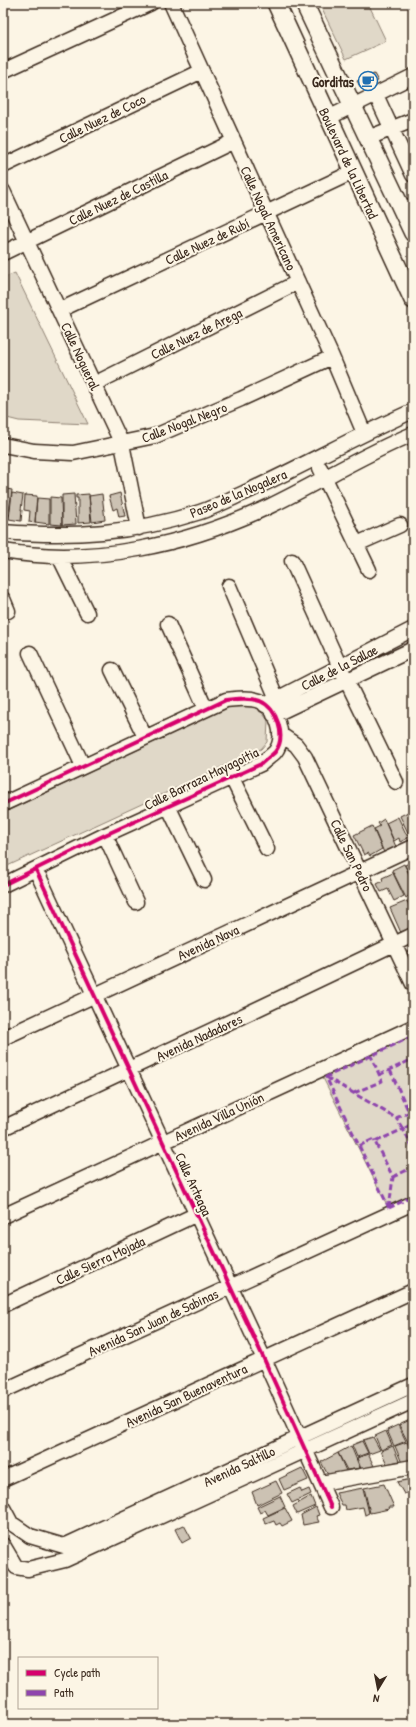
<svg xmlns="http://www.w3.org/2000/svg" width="416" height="1727" font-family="'Patrick Hand',sans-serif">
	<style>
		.green { fill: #e0d8c8; stroke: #8e8173 }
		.building { fill: #ccc2b3; stroke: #3b2a1e }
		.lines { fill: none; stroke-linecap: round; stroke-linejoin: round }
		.minor-casing { stroke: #3b2a1e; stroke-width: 17 }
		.major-casing { stroke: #3b2a1e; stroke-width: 20 }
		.minor { stroke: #fcf5e5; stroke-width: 14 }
		.major { stroke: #fcf5e5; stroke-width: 17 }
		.quiet { stroke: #8e44ad; stroke-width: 3; stroke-dasharray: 6 3; stroke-linecap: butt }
		.cycleway-casing { stroke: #fcf5e5; stroke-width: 6 }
		.cycleway { stroke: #d6006c; stroke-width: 4 }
		.labels { text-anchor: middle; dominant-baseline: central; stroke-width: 4; stroke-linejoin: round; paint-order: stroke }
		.poi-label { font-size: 14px; font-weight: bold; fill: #3b2a1e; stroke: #fcf5e5; text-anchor: end }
		.street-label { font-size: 14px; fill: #3b2a1e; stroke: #fcf5e5 }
	</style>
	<rect width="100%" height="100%" fill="#fcf5e5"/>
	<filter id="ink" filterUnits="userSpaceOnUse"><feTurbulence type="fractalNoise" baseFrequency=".025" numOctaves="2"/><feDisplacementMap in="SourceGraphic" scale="8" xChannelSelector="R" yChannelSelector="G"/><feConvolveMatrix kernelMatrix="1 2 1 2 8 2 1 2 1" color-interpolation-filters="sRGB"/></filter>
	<g filter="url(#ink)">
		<path class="green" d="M319 3H368L386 41 346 59Z
			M15 273 88 424 19 421 3 417V278Z
			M243 705 257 707 268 720 267 742 261 749 3 868V813L231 706Z
			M413 1034V1198L389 1209 323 1078Z"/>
		<path class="building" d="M374 74 378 81 361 88 357 81Z
			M7 489 12 490 8 519H3V491H6Z
			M12 493 23 495 21 510H22L21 521 9 519Z
			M120 493 125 516 119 517 117 508 113 510 109 496Z
			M74 494 76 524 62 525V495Z
			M89 494 91 522 78 523V498H76V495Z
			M102 494 105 520 92 522 89 496Z
			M25 495 37 496 35 523 29 522 30 511 24 510Z
			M50 497 61 498 62 525 50 524Z
			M37 498 49 499V524L35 522Z
			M412 810 413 836 410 837 400 816Z
			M398 817 408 838 400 842 399 838 394 841 386 823Z
			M384 819 397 849 385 855 374 829 380 826 378 823Z
			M372 826 382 849 370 856 368 853 364 855 354 835Z
			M413 861V881L405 865Z
			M404 864 413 882V892L406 898 392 870Z
			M393 873 404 896 394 901 388 889 381 892 377 884 383 881 382 878Z
			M413 898V912L408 900Z
			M407 901 413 915V931L402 935 390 908Z
			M413 949V962L408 952Z
			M412 1419 413 1441 408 1442 399 1425Z
			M398 1425 406 1441 394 1446 387 1430Z
			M386 1431 392 1445 381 1450 375 1436Z
			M373 1437 380 1450 369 1454 363 1440Z
			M362 1441 368 1453 357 1457 352 1445Z
			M407 1442 413 1455V1461L402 1463 395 1446Z
			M413 1442V1452L409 1443Z
			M351 1446 360 1468 347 1470 338 1453Z
			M393 1446 399 1461 387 1464 381 1451Z
			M338 1453 346 1471 328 1475 321 1462Z
			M368 1454 374 1466 361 1469 357 1458Z
			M302 1468 308 1480 284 1490 279 1479Z
			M411 1479 413 1491 404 1494 397 1482Z
			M276 1481 282 1493 257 1505 252 1492Z
			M384 1484 394 1507H388L389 1509 370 1513 364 1488Z
			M300 1488 302 1492 309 1489 311 1494 292 1503 287 1494Z
			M363 1488 369 1513 365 1515 363 1507 346 1510 345 1505H342L336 1493Z
			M280 1496 285 1507 268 1515 265 1510 260 1513 257 1507Z
			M311 1496 315 1506 297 1514 293 1506Z
			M316 1507 319 1515 316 1516 319 1522 303 1525 301 1515Z
			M285 1508 292 1521 282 1526 280 1523 276 1525 274 1521 266 1524 263 1518Z
			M184 1525 191 1538 182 1543 175 1529Z"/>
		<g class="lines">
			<g class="minor-casing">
				<path id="minor" d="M171 3 332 357 364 433
					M3 71 151 3
					M376 95 413 175
					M328 118 413 76
					M368 138 413 120
					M3 166 202 71
					M3 191 122 444 139 528
					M402 210 413 205
					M3 253 234 141
					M60 310 353 172
					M94 384 298 282
					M3 445 34 451 73 453 155 436 241 399 332 357
					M320 468 369 570
					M3 532C73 537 132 534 200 512 215 507 230 499 244 493 301 467 356 436 413 411
					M357 544 400 525
					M3 551C94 566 187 545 270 506 318 483 364 454 413 434
					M59 556 87 613
					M292 561 340 667 396 782
					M229 586 277 699
					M3 599 8 611
					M168 624 206 709
					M30 653 83 766
					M112 670 145 737
					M265 705 413 629
					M274 715 413 649
					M280 734 296 745 305 757 413 984
					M232 778 267 849
					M3 804 226 700C237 699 249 697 260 701 277 708 287 737 275 752 271 756 265 760 261 764L105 835 3 885
					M168 806 204 880
					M105 835 136 902
					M36 870 264 1359 331 1507
					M3 1038 413 847
					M3 1128 253 1011 413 935
					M3 1216 413 1027
					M3 1305 197 1214
					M3 1391 413 1203
					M3 1479 413 1291
					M321 1483 413 1467
					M3 1508 11 1523 30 1536 64 1546
					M3 1545 16 1567 28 1569 65 1560 413 1401
					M64 1546 413 1385"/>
			</g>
			<g class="major-casing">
				<path id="major" d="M276 3 413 300
					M304 3 413 233"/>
			</g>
			<use href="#minor" class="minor"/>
			<use href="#major" class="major"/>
			<path class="quiet" d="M390 1070 408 1110 413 1108
				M379 1075 413 1059
				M326 1077 396 1118 408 1113 412 1124 403 1129 396 1118
				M354 1093 382 1081 371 1056
				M408 1110 413 1083
				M359 1146 374 1139 375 1142
				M393 1177 413 1167
				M389 1208 326 1077 413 1036
				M389 1208 393 1177 375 1142 403 1129 413 1149
				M389 1208 413 1196"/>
			<g class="cycleway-casing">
				<path id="cycleway" d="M3 804 226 700C237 699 249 697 260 701 277 708 287 737 275 752 271 756 265 760 261 764L105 835 3 885
					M36 870 264 1359 331 1507"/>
			</g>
			<use href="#cycleway" class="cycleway"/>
		</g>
	</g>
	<defs>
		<g id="cafe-ring" transform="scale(1)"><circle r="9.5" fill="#fcf5e5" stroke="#1f6fb2" stroke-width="1.5"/><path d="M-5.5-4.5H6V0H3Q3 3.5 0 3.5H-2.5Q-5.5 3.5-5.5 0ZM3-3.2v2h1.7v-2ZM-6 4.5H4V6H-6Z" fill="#1f6fb2"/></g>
	</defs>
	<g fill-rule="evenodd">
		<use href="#cafe-ring" x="368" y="81"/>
	</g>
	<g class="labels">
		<g class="poi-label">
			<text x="354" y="81">Gorditas</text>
		</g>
		<g class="street-label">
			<text transform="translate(102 118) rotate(-26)">Calle Nuez de Coco</text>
			<text transform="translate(349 163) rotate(65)">Boulevard de la Libertad</text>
			<text transform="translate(118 197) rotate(-26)">Calle Nuez de Castilla</text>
			<text transform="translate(269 218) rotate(65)">Calle Nogal Americano</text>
			<text transform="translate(207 241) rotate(-25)">Calle Nuez de Rubí</text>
			<text transform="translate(196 333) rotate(-26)">Calle Nuez de Arega</text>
			<text transform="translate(81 356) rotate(65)">Calle Nogueral</text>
			<text transform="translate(184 422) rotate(-21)">Calle Nogal Negro</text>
			<text transform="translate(238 493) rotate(-23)">Paseo de la Nogalera</text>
			<text transform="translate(339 667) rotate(-27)">Calle de la Sallae</text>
			<text transform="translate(201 778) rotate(-26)">Calle Barraza Mayagoitia</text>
			<text transform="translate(352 855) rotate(64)">Calle San Pedro</text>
			<text transform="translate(208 942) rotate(-25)">Avenida Nava</text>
			<text transform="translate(199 1037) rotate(-25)">Avenida Nadadores</text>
			<text transform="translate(219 1116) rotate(-25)">Avenida Villa Unión</text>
			<text transform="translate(194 1184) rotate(65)">Calle Arteaga</text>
			<text transform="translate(100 1260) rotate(-25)">Calle Sierra Mojada</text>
			<text transform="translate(153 1322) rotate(-25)">Avenida San Juan de Sabinas</text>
			<text transform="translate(186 1395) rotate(-25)">Avenida San Buenaventura</text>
			<text transform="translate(239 1466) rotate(-25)">Avenida Saltillo</text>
		</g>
	</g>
	<rect width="416" height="1727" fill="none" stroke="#fcf5e5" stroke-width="16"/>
	<rect x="8" y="8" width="400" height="1711" fill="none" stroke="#3b2a1e" stroke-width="1.5" filter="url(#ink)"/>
	<rect x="18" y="1657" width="140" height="52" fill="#fcf5e5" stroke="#afa495"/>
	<rect x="26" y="1670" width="20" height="6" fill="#d6006c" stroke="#afa495"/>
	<text x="54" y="1677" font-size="12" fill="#3b2a1e">Cycle path</text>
	<rect x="26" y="1690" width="20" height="6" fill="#8e44ad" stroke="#afa495"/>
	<text x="54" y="1697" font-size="12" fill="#3b2a1e">Path</text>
	<g transform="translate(378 1689) rotate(190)" stroke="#fcf5e5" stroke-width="3" paint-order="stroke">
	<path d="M0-3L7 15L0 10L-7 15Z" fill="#3b2a1e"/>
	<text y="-6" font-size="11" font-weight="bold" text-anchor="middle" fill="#3b2a1e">N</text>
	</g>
</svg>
